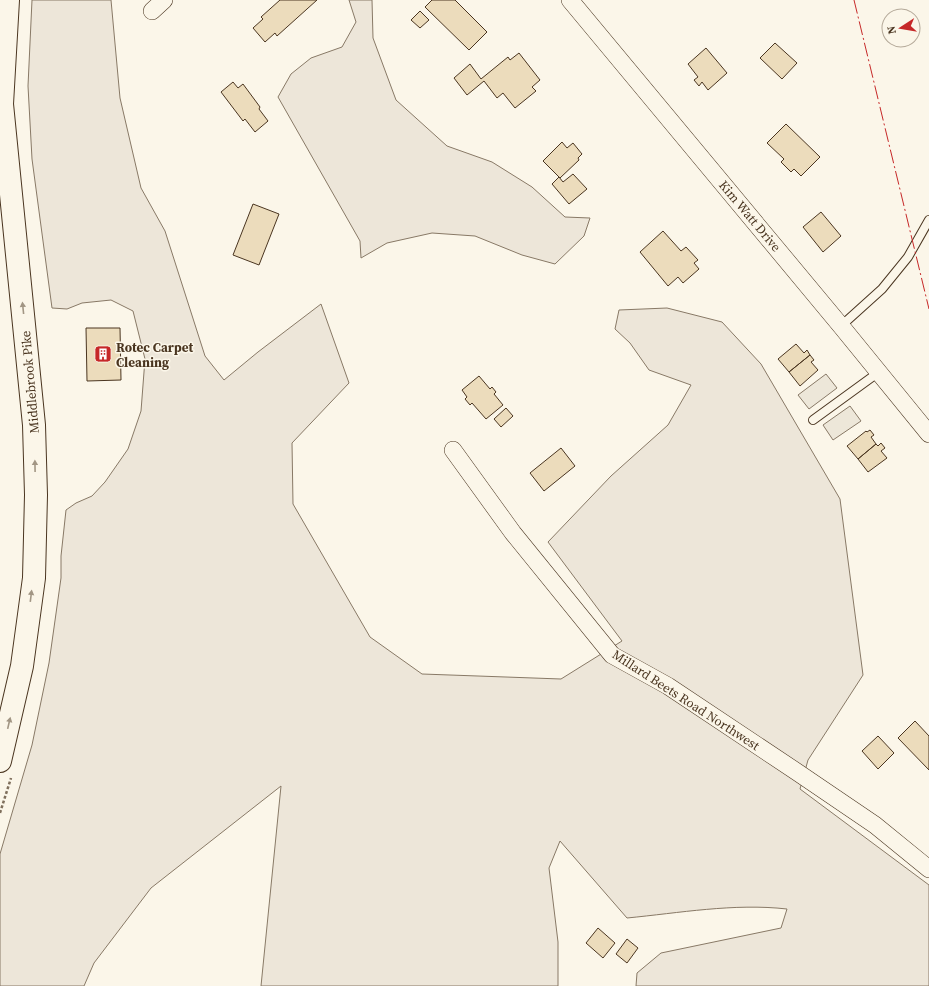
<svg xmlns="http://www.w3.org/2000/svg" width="929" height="986" font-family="'Source Serif 4',serif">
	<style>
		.green { fill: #ede6d9; stroke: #887966 }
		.parking { fill: #ede7d9; stroke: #887966 }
		.building { fill: #ecdcbc; stroke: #4a3520 }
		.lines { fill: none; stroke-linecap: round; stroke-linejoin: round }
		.service-casing { stroke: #4a3520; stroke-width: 10 }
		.minor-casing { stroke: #4a3520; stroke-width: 18 }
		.secondary-casing { stroke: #4a3520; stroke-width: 24 }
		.path { stroke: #7f6f5c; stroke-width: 2.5; stroke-dasharray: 3 2; stroke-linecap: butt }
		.service { stroke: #fbf6e9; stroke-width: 8 }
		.minor { stroke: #fbf6e9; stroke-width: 17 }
		.secondary { stroke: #fbf6e9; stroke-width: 22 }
		.power { stroke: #c62828; stroke-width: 1; stroke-dasharray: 14 3 2 3; stroke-linecap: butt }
		.oneway { fill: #a29684 }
		.labels { text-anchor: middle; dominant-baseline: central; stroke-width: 3; stroke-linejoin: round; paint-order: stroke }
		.street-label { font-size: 13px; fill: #4a3520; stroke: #fbf6e9 }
		.poi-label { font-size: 13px; font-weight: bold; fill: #4a3520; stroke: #fbf6e9; text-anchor: start }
	</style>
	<rect width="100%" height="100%" fill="#fbf6e9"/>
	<path class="green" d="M32 0H111L120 98 141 188 165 231 205 356 224 380 258 352 321 304 349 383 292 443 293 504 370 637 422 674 561 679 622 641 548 542 611 476 668 425 691 385 649 370 630 343 615 329 619 310 667 308 722 322 761 364 840 499 863 675 808 760 800 789 929 885V986H636L637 973 661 953 781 928 787 909C734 903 679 913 627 918L560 841 549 868 558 942V986H261L281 786 151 888 94 963 84 986H0V854L32 745 49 663 61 578V556L66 510 76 503 92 496 105 482 128 449 141 411 145 359 133 311 111 300 82 303 67 309 52 308 32 159 28 86Z
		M349 0H372L373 38 396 100 447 146 492 162 532 187 565 217 590 218 584 236 555 264 522 255 475 236 432 233 387 243 361 258 360 241 278 97 291 74 311 58 342 47 356 22Z"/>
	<path class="parking" d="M826 374 837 388 809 409 798 395Z
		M850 406 861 421 833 440 823 425Z"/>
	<path class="building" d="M280 0H317L277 36 275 33 265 42 253 28 263 19 261 17Z
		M432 0H455L487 32 469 50 425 7Z
		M420 11 429 20 420 28 411 20Z
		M775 43 797 63 782 79 760 58Z
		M706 48 727 73 708 90 702 82 699 86 694 80 698 77 688 64Z
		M519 53 540 80 532 87 536 91 515 108 503 93 497 98 484 81 467 95 454 78 470 64 481 79 508 57 510 60Z
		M233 82 238 88 243 84 260 107 259 109 268 121 255 132 245 119 243 121 221 92Z
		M786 124 820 157 801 176 794 169 791 172 781 162 784 159 767 143Z
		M562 142 567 148 573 143 582 154 578 158 579 160 560 178 543 161Z
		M573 174 587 189 569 204 552 184 559 177 563 182Z
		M253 204 279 214 259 265 233 255Z
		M821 212 841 236 823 252 803 227Z
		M663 231 681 251 686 247 698 260 694 263 699 269 683 283 678 277 668 286 640 252Z
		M86 328H120L121 380 87 381Z
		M796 344 804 353 807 350 810 355 789 372 778 359Z
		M810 355 814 360 811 362 818 370 800 386 789 372Z
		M479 376 490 389 492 387 496 392 494 394 503 405 486 419 472 403 470 405 465 399 467 397 462 390Z
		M506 408 513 416 501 427 494 419Z
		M870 430 874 435 871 437 876 444 858 459 847 446 866 431 867 432Z
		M881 443 885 448 881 451 887 458 868 472 858 459 876 444 878 446Z
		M561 448 575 466 544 491 530 473Z
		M915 721 929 736V770L898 738Z
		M878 736 894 753 878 769 862 751Z
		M598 928 615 943 603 958 586 943Z
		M627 939 638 948 627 963 616 954Z"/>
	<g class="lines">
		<g class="service-casing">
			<path id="service" d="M841 326 882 289 908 257 929 220
				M813 420 879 372"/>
		</g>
		<g class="minor-casing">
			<path id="minor" d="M570 0 841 326 929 434
				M152 11 164 0
				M453 450 513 533 612 655 668 686 797 772 875 825 929 869"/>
		</g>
		<g class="secondary-casing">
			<path id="secondary" d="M0 761 22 666 34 578 36 495 34 425 2 104 8 0"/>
		</g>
		<path class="path" d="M0 813 11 778"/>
		<use href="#service" class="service"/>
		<use href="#minor" class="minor"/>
		<use href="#secondary" class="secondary"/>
		<path class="power" d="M854 0 929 309"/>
	</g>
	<defs><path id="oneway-solid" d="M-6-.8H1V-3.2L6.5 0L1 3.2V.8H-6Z"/></defs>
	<g class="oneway">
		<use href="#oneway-solid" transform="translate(23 308) rotate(-96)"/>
		<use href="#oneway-solid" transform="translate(35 466) rotate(-91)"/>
		<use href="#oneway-solid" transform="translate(31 596) rotate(-83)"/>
		<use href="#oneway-solid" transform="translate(9 723) rotate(-77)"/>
	</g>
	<defs>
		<g id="building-square" transform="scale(0.9)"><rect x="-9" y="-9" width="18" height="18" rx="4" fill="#c62828" stroke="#fbf6e9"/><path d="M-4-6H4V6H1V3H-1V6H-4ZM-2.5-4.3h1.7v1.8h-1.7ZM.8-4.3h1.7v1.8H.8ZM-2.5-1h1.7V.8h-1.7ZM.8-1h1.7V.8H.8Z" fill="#fff"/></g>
	</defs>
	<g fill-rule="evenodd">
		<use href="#building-square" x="103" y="354"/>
	</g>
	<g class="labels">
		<g class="street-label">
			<text transform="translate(750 216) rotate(50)">Kim Watt Drive</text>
			<text transform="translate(30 382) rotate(-95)">Middlebrook Pike</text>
			<text transform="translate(686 700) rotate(33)">Millard Beets Road Northwest</text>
		</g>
		<g class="poi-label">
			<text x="116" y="347">Rotec Carpet<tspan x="116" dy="15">Cleaning</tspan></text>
		</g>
	</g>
	<g transform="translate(901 28) rotate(258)"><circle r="19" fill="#fbf6e9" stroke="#b4a999"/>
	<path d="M0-3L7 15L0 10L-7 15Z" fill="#c62828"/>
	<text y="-6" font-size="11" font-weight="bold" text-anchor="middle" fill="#4a3520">N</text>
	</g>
</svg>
